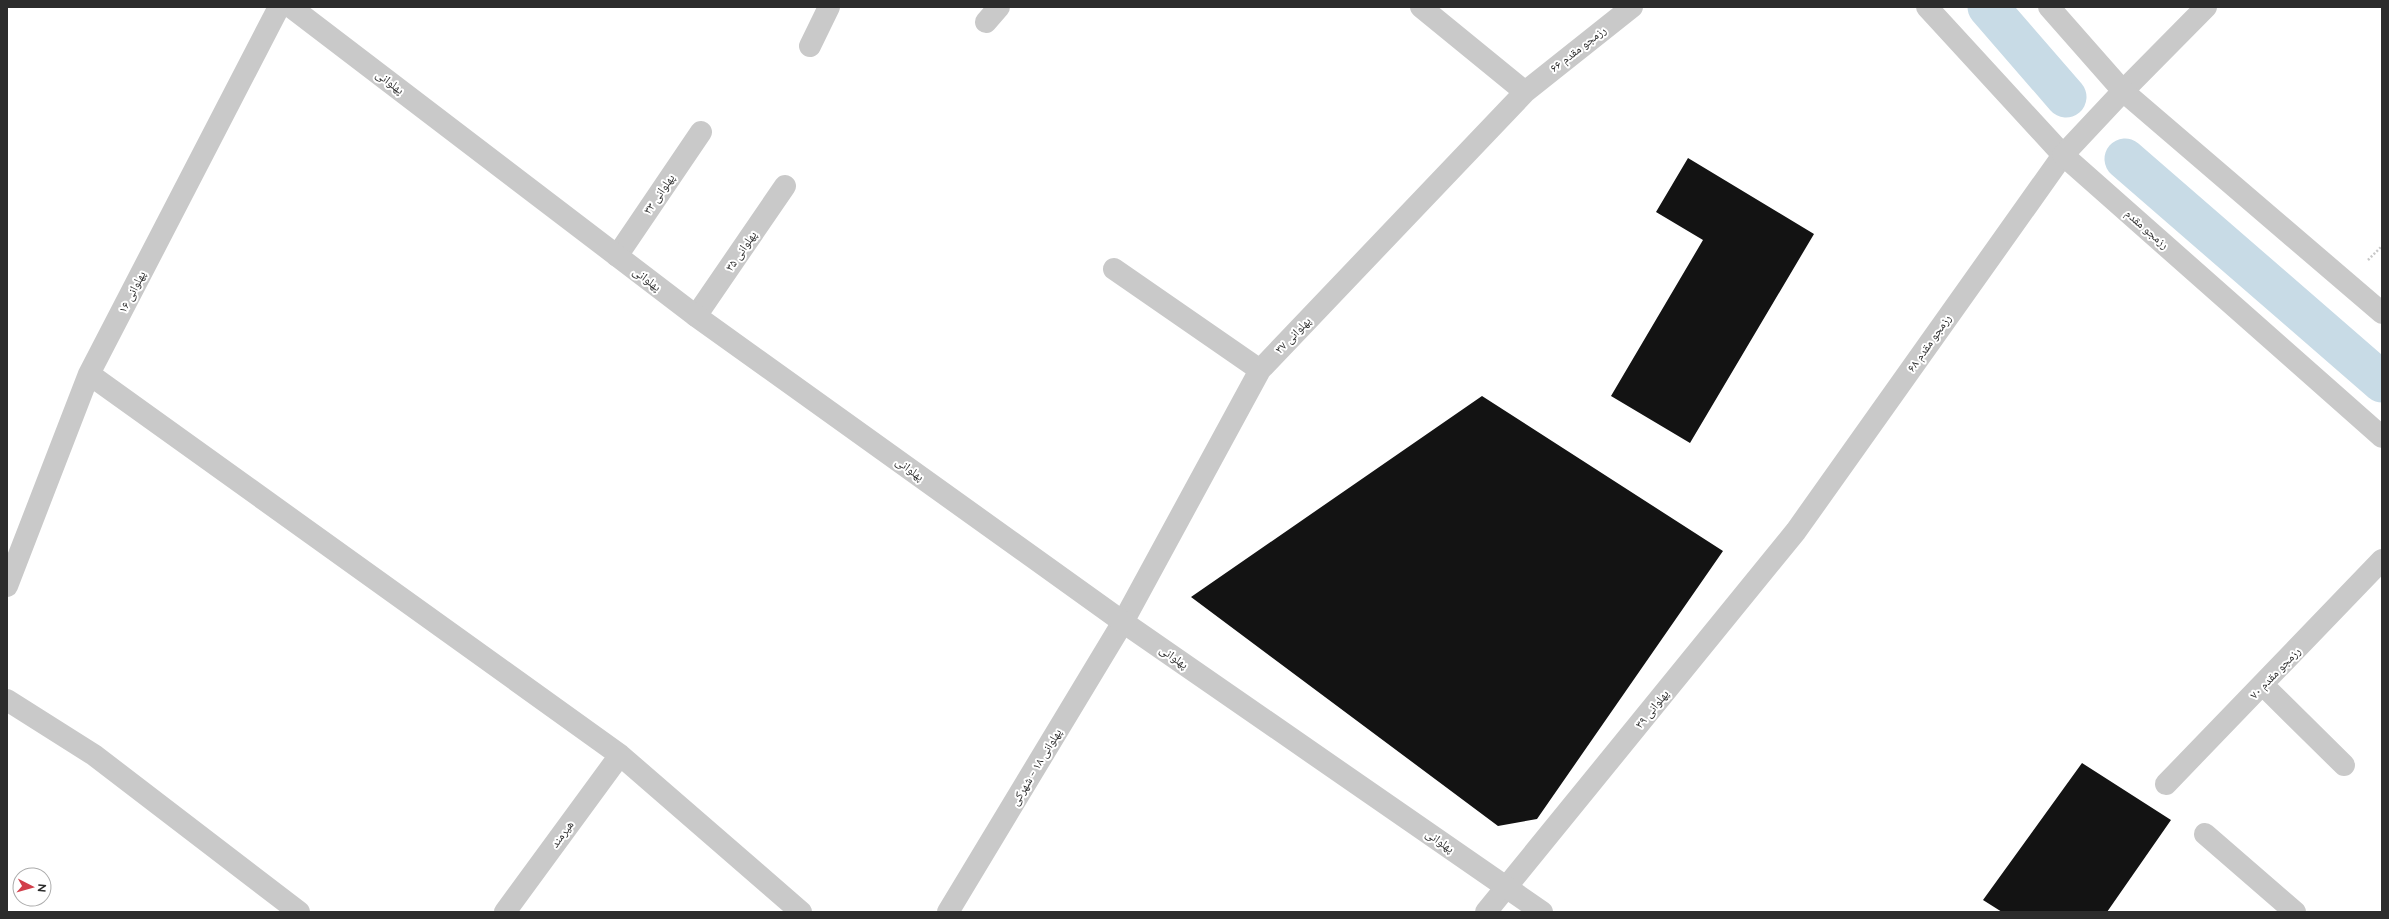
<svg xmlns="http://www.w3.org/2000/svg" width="2389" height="919" font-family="Raleway,'Noto Naskh Arabic',sans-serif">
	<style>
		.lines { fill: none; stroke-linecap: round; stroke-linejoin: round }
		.canal { stroke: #c8dbe6; stroke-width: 41 }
		.building { fill: #131313 }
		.path { stroke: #c9c9c9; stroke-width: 2.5; stroke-dasharray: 2 2; stroke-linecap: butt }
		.service { stroke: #c9c9c9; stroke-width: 22 }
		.minor { stroke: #c9c9c9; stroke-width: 22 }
		.tertiary { stroke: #c9c9c9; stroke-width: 22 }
		.labels { text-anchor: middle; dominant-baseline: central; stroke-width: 4; stroke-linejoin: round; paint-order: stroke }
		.street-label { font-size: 12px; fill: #2c2c2c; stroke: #fff }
	</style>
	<rect width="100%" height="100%" fill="#fff"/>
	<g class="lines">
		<path class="canal" d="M1988 7 2066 97
			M2125 159 2382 382"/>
	</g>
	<path class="building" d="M1688 158 1814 234 1690 443 1611 396 1703 240 1656 212Z
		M1482 396 1723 551 1537 819 1498 826 1191 597Z
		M2082 763 2171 820 2107 912H2002L1983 900Z"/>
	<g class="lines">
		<path class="path" d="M2368 260 2382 246"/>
		<path class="service" d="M7 700 94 755 299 912"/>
		<path class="minor" d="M1421 7 1525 92
			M986 22 999 7
			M810 46 829 7
			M2123 91 2206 7
			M617 256 701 132
			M1114 269 1260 370
			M696 316 785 186
			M89 374 620 755 801 912
			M7 586 89 374 279 7
			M2263 685 2344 765
			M2166 784 2382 560
			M2205 834 2295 912
			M505 912 620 755
			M948 912 1123 622 1260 370 1525 92 1632 7
			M1486 912 1796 531 2063 155 1927 7"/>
		<path class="tertiary" d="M291 7 696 316 1123 622 1542 912
			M2049 7 2123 91 2382 313
			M2123 91 2063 155 2382 437"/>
	</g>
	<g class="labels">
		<g class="street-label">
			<text transform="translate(1578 49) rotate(-38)">رزمجو مقدم ۶۶</text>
			<text transform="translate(390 82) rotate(37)">پهلوانی</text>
			<text transform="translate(659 194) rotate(-56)">پهلوانی ۳۳</text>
			<text transform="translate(2147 229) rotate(41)">رزمجو مقدم</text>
			<text transform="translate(741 251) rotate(-56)">پهلوانی ۳۵</text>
			<text transform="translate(647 279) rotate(37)">پهلوانی</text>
			<text transform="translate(132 292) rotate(-63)">پهلوانی ۱۶</text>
			<text transform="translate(1293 335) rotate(-46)">پهلوانی ۳۷</text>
			<text transform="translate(1929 343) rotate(-55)">رزمجو مقدم ۶۸</text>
			<text transform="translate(910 469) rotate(36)">پهلوانی</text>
			<text transform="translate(1174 657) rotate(35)">پهلوانی</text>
			<text transform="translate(2275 673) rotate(-46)">رزمجو مقدم ۷۰</text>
			<text transform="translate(1652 709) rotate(-51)">پهلوانی ۳۹</text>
			<text transform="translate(1036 767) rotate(-59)">پهلوانی ۱۸ - شهرکی</text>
			<text transform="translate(562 834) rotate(-54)">هیرمند</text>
			<text transform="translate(1440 841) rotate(35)">پهلوانی</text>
		</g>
	</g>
	<rect width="2389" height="919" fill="none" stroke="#2c2c2c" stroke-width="16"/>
	<g transform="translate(32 887) rotate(96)"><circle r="19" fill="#ffffff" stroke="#ababab"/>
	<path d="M0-3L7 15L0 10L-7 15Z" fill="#d23f4b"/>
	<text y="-6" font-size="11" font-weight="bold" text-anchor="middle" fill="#2c2c2c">N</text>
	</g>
</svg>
